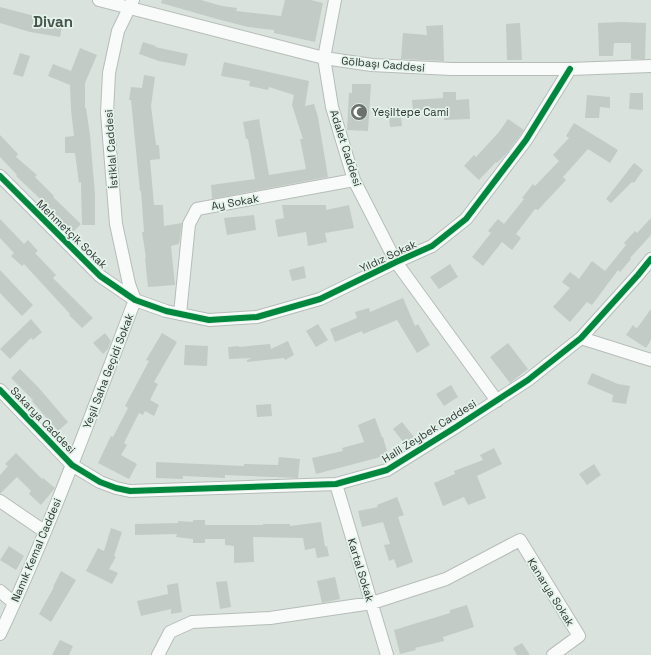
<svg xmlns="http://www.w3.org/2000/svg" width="651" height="655" font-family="'Space Grotesk',sans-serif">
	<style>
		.building { fill: #c2cbc6 }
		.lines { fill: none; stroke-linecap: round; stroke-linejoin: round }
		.street-casing { stroke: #b6bdb9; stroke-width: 14 }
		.street { stroke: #f9fbfa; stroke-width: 12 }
		.cycleway-casing { stroke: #e3f3ea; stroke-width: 8 }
		.cycleway { stroke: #00873e; stroke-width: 6 }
		.labels { text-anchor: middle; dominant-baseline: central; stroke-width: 3.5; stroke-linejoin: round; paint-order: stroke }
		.street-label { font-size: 11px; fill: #2f3531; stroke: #e3f3ea }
		.poi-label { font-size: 11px; fill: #2f3531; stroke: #e3f3ea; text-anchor: start }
		.district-label { font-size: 15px; font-weight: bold; fill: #47544c; stroke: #e3f3ea }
	</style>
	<rect width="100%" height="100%" fill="#dae2dd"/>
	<path class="building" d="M162 0H201L222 6 237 8 236 11 281 16 285 0H311L323 3 315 42 274 33V30L248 27 217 19 161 3Z
		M0 7 50 20 63 22 60 37 30 32 0 23Z
		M621 22 646 23 645 59H631V43H614L613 56H599L598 23Z
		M520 23 522 60H507L506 24Z
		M443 25 444 61 401 59 403 33 427 35 426 26Z
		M143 42 156 46 155 47 188 54 185 66 159 61 139 54Z
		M80 48 97 55 85 83V108H86L90 135 95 195V225H82L81 182 79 183 75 153H65V137L74 136 71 110 70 85 48 76 53 64 71 71Z
		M20 53 30 56 23 77 13 74Z
		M224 62 309 81 305 106 314 104 318 117 328 177 212 199 211 185 255 179 248 139H246L243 122 259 119 269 175 306 169 300 139H303L292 105 294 95 269 87 268 90 249 86 250 81 221 76Z
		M144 75 155 77 151 106 156 145H159L160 159 150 160 154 205H163L164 226 182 223 179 244 171 246 175 285 148 287 145 258H146L142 232H144L141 191H140L131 100H129L131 87 142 88Z
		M352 84H371L368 131 347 130 349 93H352Z
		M443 92H456V100L469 99 470 119 444 120 443 109 413 111 412 100 443 98Z
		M630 93H643V110L629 109Z
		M587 95 610 97V108L600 107 599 118H585Z
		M400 106 402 126 390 127 388 107Z
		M508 119 524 130 507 153 497 163 496 162 479 180 464 166 474 155 476 157 499 132Z
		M574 123 618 150 610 163 588 149 563 177 566 180 538 210 535 209 516 234 521 238 512 250 502 242 483 266 472 257 491 233 488 231 498 219 504 224 524 199 522 198 533 184 535 186 559 161 553 155 569 138 566 136Z
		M0 135 18 154 16 157 37 175 35 177 54 196 53 197 81 224 70 235 49 215 53 211 16 176 17 175 0 157Z
		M634 163 643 170 634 183 632 182 611 203 606 199Z
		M282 205H326V210L349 205 354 228 325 233 327 242 308 246 306 232 278 237 275 220 284 218Z
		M254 215 256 230 227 235 224 218Z
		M651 218V235L630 258 631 259 620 272 618 270 592 305 587 302 570 322 553 307 570 288 562 282 570 272 579 279 592 261 605 271 626 245 624 243 635 231 637 233Z
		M0 219 24 244 28 240 38 251 35 253 56 275 53 278 93 318 82 328 69 315 70 314 24 264 22 266 11 256 14 253 0 238Z
		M450 264 458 277 439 289 430 277Z
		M304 266 306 278 292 281 289 270Z
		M0 270 33 305 22 316 0 293Z
		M403 298 415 326 418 324 430 345 417 353 397 320 363 334 362 331 335 342 330 329 357 318 355 312 369 308 370 312Z
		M651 309V340L646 348 626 335 633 325 636 328 638 327Z
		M31 319 42 332 33 340 31 338 10 359 0 349Z
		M318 324 328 340 316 347 306 331Z
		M105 333 111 341 108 349 103 354 93 343Z
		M162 333 177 342 154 382 158 384 150 400 159 405 154 416 145 411 143 415 139 413 124 443 127 445 121 455 137 464 129 479 98 463 111 436 113 437 128 408 125 406 149 361 146 360Z
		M288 341 294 355 285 360 284 358 247 362V360L252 358 229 359 228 347 239 346V347L270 344 271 349Z
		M508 343 528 369 510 383 490 357Z
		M185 345 208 346 207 366 184 365Z
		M20 369 38 387 68 422 58 431 32 401 33 400 11 378Z
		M592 373 618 384 630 386 626 404 612 402 613 395 587 384Z
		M451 385 458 397 444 406 436 394Z
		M271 404 272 416 257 417 256 405Z
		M375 418 382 437H383L388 455 316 474 312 458 343 451 342 448 364 442 358 425Z
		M402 422 414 437 405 444 393 429Z
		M494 448 502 464 477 476 486 498 468 505 464 497 443 506 434 483 455 474 454 471 483 460 480 455Z
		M16 453 42 479 43 478 55 488 41 505 29 494 31 491 17 477 0 494V475L8 466 5 464Z
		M279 457 300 459 298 478 225 475V478L183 476V479L156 478V462L244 466V464L278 465Z
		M594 464 601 475 587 485 579 474Z
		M397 497 404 515 398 517 413 562 397 568 394 559 389 561 384 545 390 544 383 522 362 527 358 511 378 507 377 505Z
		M193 520H205V525H263V524H290V526L321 522 325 547H323L327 546 329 556 317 558 315 548 305 550 303 538 253 537 254 562 234 563V546L225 545V539H205V543H193V539L176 537 177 534 135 535V524L178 523V521L193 522Z
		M111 528 122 532 114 556 116 557 109 569 118 573 112 584 86 571 98 548 104 551Z
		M9 546 24 556 16 570 0 560Z
		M61 571 76 580 51 622 39 614 54 587H53Z
		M335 577 340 599 322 603 317 581Z
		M227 581 231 607 220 609 216 582Z
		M178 583 182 612 171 614V609L141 616 137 601 168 594 167 585Z
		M467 605 474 627 443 637 444 641 415 648 416 650 400 654 394 630 450 613V610Z
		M60 640 73 646 69 655H52Z
		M522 643 530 655H517L513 648Z"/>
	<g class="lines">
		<g class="street-casing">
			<path id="street" d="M99 0 324 58 372 65 451 69H570L651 66
				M133 0 118 31 109 73 107 113 116 224 129 284 135 300
				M335 0 324 58 332 107 354 180 396 262 497 401
				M0 176 100 276 135 300 166 311 209 320 257 317 320 299 396 262 432 246 466 219 526 140 570 69
				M180 314 189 224 197 209 354 180
				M581 338 651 360
				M0 390 72 465 100 482 116 488 130 491 336 484 387 470 456 427 528 380 581 338 638 275 651 259
				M336 484 387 655
				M0 501 44 531
				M0 591 14 603
				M0 634C51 526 92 412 135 300
				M158 655 170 632 192 622 270 618 372 603 446 579 520 540 579 636 553 655"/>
		</g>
		<use href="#street" class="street"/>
		<g class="cycleway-casing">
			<path id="cycleway" d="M0 176 100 276 135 300 166 311 209 320 257 317 320 299 396 262 432 246 466 219 526 140 570 69
				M0 390 72 465 100 482 116 488 130 491 336 484 387 470 456 427 528 380 581 338 638 275 651 259"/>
		</g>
		<use href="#cycleway" class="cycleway"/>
	</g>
	<defs>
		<g id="mosque-disc" transform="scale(0.9)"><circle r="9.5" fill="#6b726d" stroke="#e3f3ea"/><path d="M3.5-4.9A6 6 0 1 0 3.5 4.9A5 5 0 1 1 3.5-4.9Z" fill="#fff"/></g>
	</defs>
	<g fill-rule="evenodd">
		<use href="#mosque-disc" x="359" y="112"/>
	</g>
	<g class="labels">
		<g class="street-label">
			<text transform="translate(383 64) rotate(5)">Gölbaşı Caddesi</text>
			<text transform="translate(346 148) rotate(72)">Adalet Caddesi</text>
			<text transform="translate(111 149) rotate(-94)">İstiklal Caddesi</text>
			<text transform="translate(235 202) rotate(-10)">Ay Sokak</text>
			<text transform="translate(72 234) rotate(44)">Mehmetçik Sokak</text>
			<text transform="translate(388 256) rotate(-25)">Yıldız Sokak</text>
			<text transform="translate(108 371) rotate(-69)">Yeşil Saha Geçidi Sokak</text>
			<text transform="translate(43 420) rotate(46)">Sakarya Caddesi</text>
			<text transform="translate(429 431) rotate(-32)">Halil Zeybek Caddesi</text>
			<text transform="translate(36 550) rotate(-67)">Namık Kemal Caddesi</text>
			<text transform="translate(361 570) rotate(73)">Kartal Sokak</text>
			<text transform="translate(551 592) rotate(58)">Kanarya Sokak</text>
		</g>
		<g class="poi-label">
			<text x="372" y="112">Yeşiltepe Cami</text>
		</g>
		<g class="district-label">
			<text x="53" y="21">Divan</text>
		</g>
	</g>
</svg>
